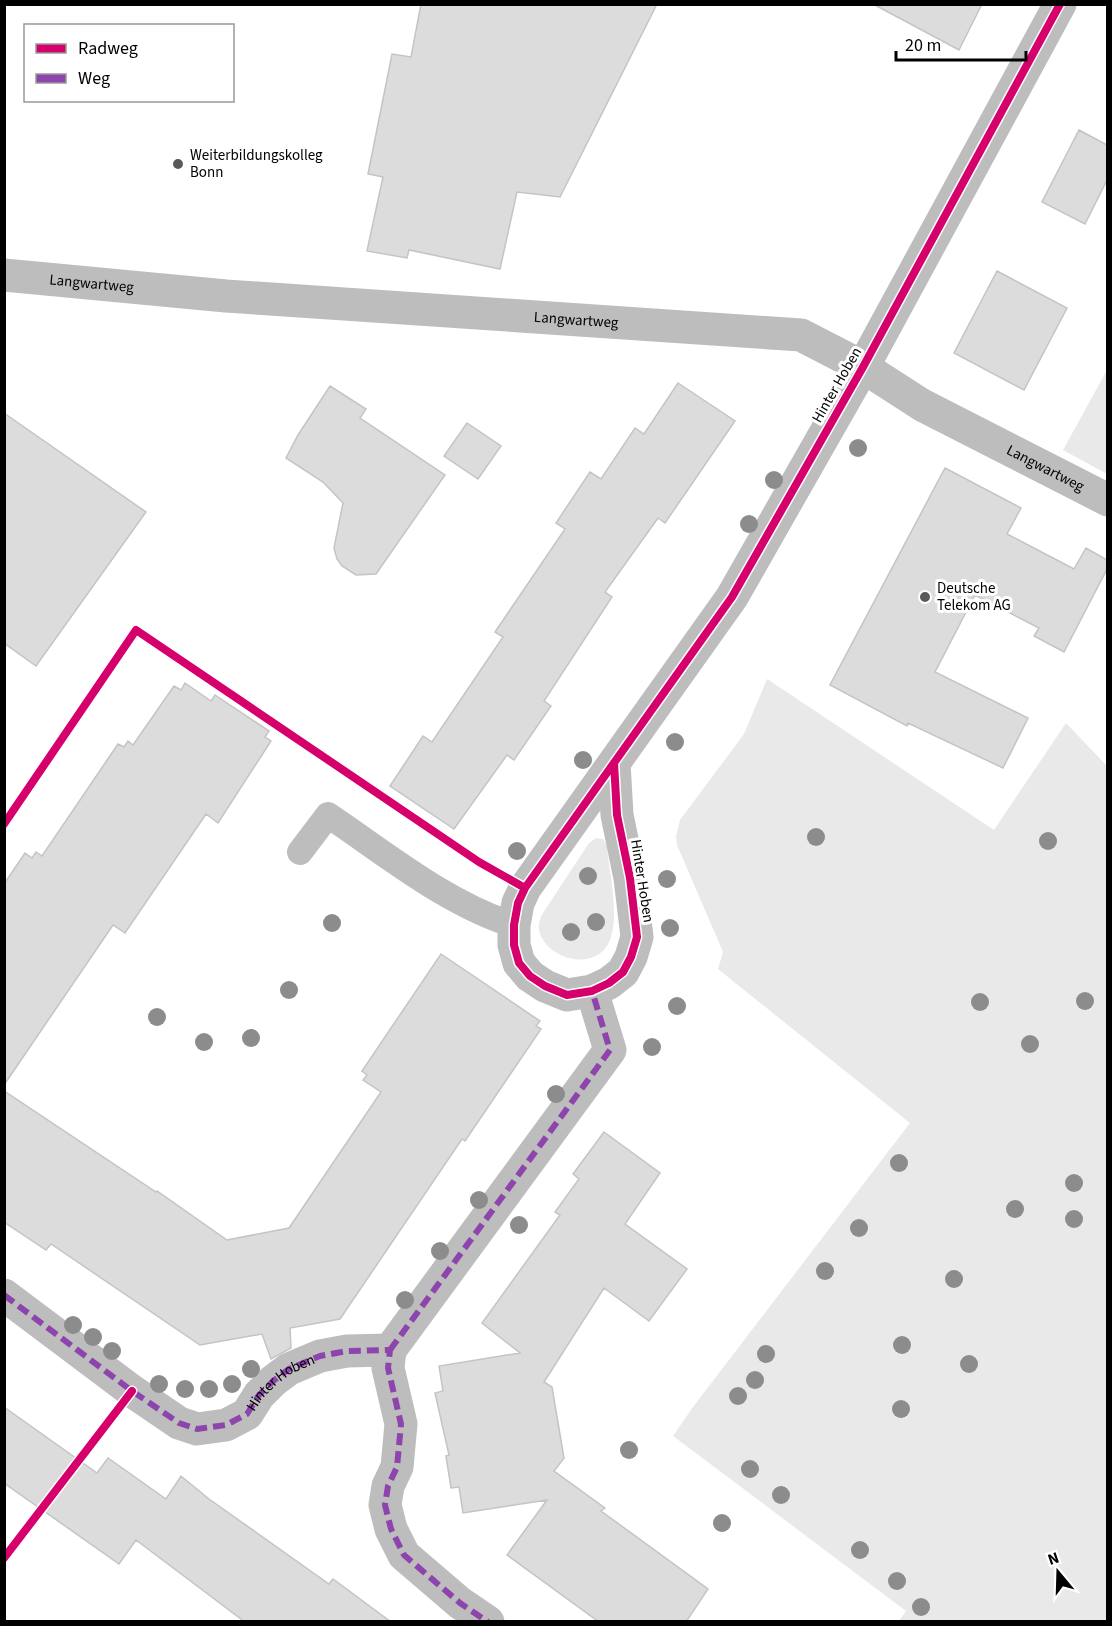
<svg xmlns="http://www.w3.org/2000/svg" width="1112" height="1626" font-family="'Source Sans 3',sans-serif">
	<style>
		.green { fill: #e9e9e9 }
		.building { fill: #dcdcdc; stroke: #c4c4c4; stroke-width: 1.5 }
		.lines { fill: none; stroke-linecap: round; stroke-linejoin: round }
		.lane { stroke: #bdbdbd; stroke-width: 26 }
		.street { stroke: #bdbdbd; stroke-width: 33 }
		.quiet { stroke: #8e44ad; stroke-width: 6; stroke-dasharray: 12 6; stroke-linecap: butt }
		.cycleway-casing { stroke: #fff; stroke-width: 11 }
		.cycleway { stroke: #d6006c; stroke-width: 8 }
		.tree { fill: #8c8c8c }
		.poi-dot { fill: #595959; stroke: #fff; stroke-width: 2 }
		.labels { text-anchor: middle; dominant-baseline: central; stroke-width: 6; stroke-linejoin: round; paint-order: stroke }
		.poi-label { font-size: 15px; fill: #000; stroke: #fff; text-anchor: start }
		.street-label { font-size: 15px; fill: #000; stroke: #fff }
	</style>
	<rect width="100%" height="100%" fill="#fff"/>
	<path class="green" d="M1107 370 1108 474H1107L1063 450Z
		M767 679 994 830 1066 723 1107 766V1621H899L906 1611 673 1436 693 1407 910 1123 718 969 723 952 677 845 676 836 680 820 744 734Z
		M596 838 603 839 607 846C609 872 619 912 611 937 600 974 546 961 539 930 538 926 540 920 541 916L589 843Z"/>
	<path class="building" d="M421 4H657L560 197 517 192 500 269 409 250 407 258 367 251 383 177 368 174 392 54 411 57Z
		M873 4H982L959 50Z
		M1079 130 1107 145V180L1085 224 1042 202Z
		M997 271 1067 308 1024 390 954 353Z
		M678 383 735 421 665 523 658 518 605 592 612 597 544 701 551 706 514 760 507 755 454 829 390 786 423 736 432 742 503 637 495 632 565 529 556 523 590 472 601 479 635 428 644 434Z
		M330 386 366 409 360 418 445 475 376 574 356 575 342 566 337 559 334 548 343 503 323 482 286 458 298 435Z
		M4 413 146 512 36 666 4 643Z
		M467 423 501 446 478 479 444 456Z
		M945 468 1021 508 1007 534 1074 569 1086 548 1107 560V569L1064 652 1034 636 1039 628 975 595 935 672 1028 718 1003 768 908 723 907 726 830 685Z
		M185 683 211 701 215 695 269 731 265 737 271 741 218 823 206 814 125 933 113 925 4 1085V884L25 853 32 858 36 852 42 856 118 744 124 747 128 741 133 745 174 686 181 690Z
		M441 954 540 1021 536 1026 541 1029 465 1141 462 1139 340 1319 290 1328 291 1348 271 1359 262 1334 200 1345 51 1244 46 1250 4 1222V1091L156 1192 157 1191 227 1240 289 1228 381 1092 363 1080 367 1075 362 1071Z
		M604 1132 660 1173 625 1224 687 1269 649 1321 604 1288 544 1382 552 1387 564 1458 554 1471 605 1508 601 1511 708 1589 686 1622H599L507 1555 547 1500 463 1513 459 1487 451 1488 446 1456 449 1455 435 1393 443 1391 439 1366 520 1353 482 1323 560 1215 555 1212 579 1179 573 1174Z
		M4 1407 97 1473 108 1458 166 1499 181 1476 209 1499 329 1584 333 1579 391 1622H245L136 1540 119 1564 4 1483Z"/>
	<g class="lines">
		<path class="lane" d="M300 852 328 815C386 854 447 904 514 925"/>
		<g class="street">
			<path id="s1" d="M4 275 226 296 801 335 863 367 922 405 1108 500"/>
			<path d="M614 763 617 815 630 878 637 937 631 957 623 972 609 983 592 991 567 995 545 986 530 976 519 963 514 945V925L518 903 525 888 732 597 863 367 1060 4"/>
			<path id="s2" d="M4 1295 132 1391 179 1423 197 1429 226 1425 247 1414 259 1395 273 1381 289 1369 320 1356 347 1351 390 1350 388 1368 401 1424 397 1467 388 1486 385 1505 391 1529 404 1555 460 1603 488 1622"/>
			<path d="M390 1350 610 1050 592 991"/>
		</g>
		<path class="quiet" d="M4 1295 132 1391 179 1423 197 1429 226 1425 247 1414 259 1395 273 1381 289 1369 320 1356 347 1351 390 1350 388 1368 401 1424 397 1467 388 1486 385 1505 391 1529 404 1555 460 1603 488 1622
			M390 1350 610 1050 592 991"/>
		<g class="cycleway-casing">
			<path id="cycleway" d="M614 763 617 815 630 878 637 937 631 957 623 972 609 983 592 991 567 995 545 986 530 976 519 963 514 945V925L518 903 525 888 732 597 863 367 1060 4
				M4 824 136 630 479 862 525 888
				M4 1558 132 1391"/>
		</g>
		<use href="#cycleway" class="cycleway"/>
	</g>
	<g class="tree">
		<circle cx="858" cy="448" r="9"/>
		<circle cx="774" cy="480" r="9"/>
		<circle cx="749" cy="524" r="9"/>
		<circle cx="675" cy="742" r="9"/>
		<circle cx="583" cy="760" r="9"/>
		<circle cx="816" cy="837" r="9"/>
		<circle cx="1048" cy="841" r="9"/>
		<circle cx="517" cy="851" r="9"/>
		<circle cx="588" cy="876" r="9"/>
		<circle cx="667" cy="879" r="9"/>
		<circle cx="596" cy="922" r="9"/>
		<circle cx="332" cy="923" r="9"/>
		<circle cx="670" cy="928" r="9"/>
		<circle cx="571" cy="932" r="9"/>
		<circle cx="289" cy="990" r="9"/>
		<circle cx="1085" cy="1001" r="9"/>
		<circle cx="980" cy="1002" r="9"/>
		<circle cx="677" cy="1006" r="9"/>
		<circle cx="157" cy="1017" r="9"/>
		<circle cx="251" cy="1038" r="9"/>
		<circle cx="204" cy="1042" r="9"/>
		<circle cx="1030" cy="1044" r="9"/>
		<circle cx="652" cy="1047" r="9"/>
		<circle cx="556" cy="1094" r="9"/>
		<circle cx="899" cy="1163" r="9"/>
		<circle cx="1074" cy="1183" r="9"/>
		<circle cx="479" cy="1200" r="9"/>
		<circle cx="1015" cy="1209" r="9"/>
		<circle cx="1074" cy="1219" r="9"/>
		<circle cx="519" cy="1225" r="9"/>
		<circle cx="859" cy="1228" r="9"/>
		<circle cx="440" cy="1251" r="9"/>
		<circle cx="825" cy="1271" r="9"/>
		<circle cx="954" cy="1279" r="9"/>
		<circle cx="405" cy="1300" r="9"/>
		<circle cx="73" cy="1325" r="9"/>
		<circle cx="93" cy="1337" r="9"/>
		<circle cx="902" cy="1345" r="9"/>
		<circle cx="112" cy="1351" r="9"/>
		<circle cx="766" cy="1354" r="9"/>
		<circle cx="969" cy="1364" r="9"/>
		<circle cx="251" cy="1369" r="9"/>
		<circle cx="755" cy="1380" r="9"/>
		<circle cx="159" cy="1384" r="9"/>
		<circle cx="232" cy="1384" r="9"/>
		<circle cx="185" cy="1389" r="9"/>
		<circle cx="209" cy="1389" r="9"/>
		<circle cx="738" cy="1396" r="9"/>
		<circle cx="901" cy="1409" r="9"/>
		<circle cx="629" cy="1450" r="9"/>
		<circle cx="750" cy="1469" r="9"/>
		<circle cx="781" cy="1495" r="9"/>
		<circle cx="722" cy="1523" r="9"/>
		<circle cx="860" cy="1550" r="9"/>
		<circle cx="897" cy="1581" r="9"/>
		<circle cx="921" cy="1607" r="9"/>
	</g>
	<g class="poi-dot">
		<circle cx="178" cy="164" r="6"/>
		<circle cx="925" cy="597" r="6"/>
	</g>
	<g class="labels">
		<g class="poi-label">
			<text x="190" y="155">Weiterbildungskolleg<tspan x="190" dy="17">Bonn</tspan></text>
			<text x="937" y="588">Deutsche<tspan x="937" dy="17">Telekom AG</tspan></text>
		</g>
		<g class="street-label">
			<text stroke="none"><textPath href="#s1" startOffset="88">Langwartweg</textPath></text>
			<text stroke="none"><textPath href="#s1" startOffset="574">Langwartweg</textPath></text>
			<text transform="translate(837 385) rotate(-60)">Hinter Hoben</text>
			<text stroke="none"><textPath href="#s1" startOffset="1078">Langwartweg</textPath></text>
			<text transform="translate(642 881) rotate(81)">Hinter Hoben</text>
			<text stroke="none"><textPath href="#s2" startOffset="336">Hinter Hoben</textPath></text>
		</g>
	</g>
	<rect width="1112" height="1626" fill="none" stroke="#000000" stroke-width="12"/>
	<rect x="24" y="24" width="210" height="78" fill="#ffffff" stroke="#999999" stroke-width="1.5"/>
	<rect x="36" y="44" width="30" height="9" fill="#d6006c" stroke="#999999" stroke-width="1.5"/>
	<text x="78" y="54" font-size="18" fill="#000000">Radweg</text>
	<rect x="36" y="74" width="30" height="9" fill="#8e44ad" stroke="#999999" stroke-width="1.5"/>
	<text x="78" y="84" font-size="18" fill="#000000">Weg</text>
	<g transform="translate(1058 1572) rotate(341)" stroke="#ffffff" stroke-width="4.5" paint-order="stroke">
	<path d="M0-4.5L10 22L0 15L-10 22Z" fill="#000000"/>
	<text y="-9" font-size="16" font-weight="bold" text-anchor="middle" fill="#000000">N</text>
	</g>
	<path d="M896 51v9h130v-9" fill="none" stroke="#000000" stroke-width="3"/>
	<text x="905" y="51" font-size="18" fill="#000000" stroke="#ffffff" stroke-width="4.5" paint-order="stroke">20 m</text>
</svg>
